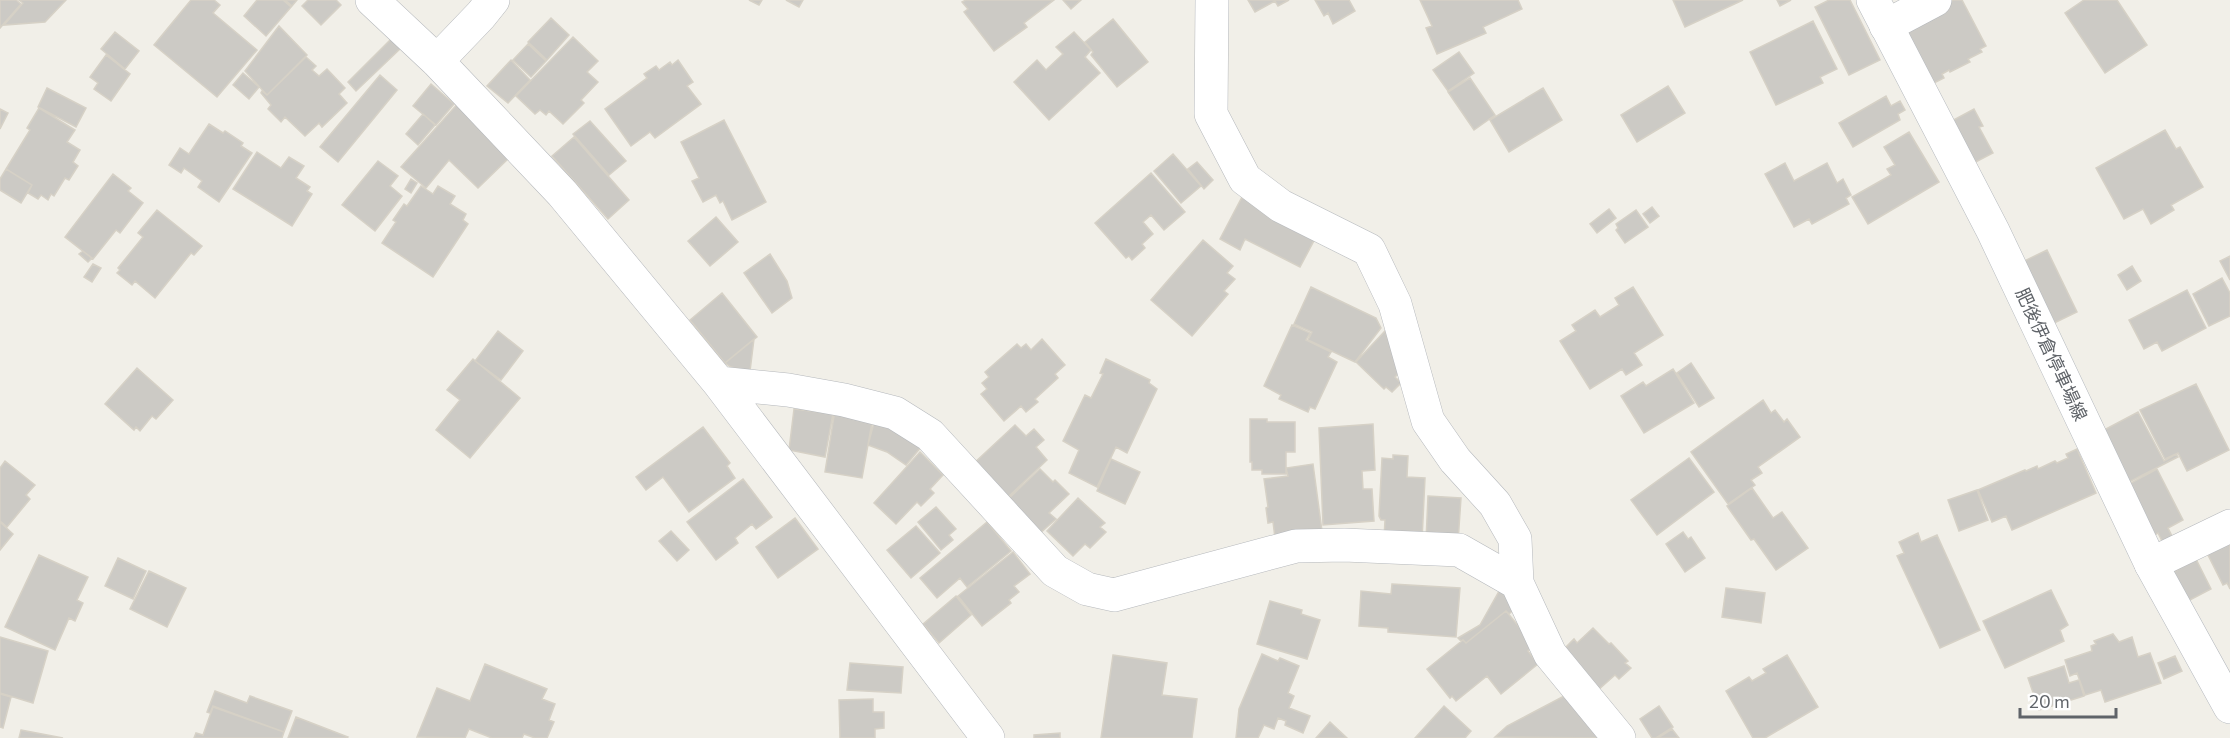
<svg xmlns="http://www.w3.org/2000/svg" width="2230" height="738" font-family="Commissioner,'Noto Sans JP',sans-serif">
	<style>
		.building { fill: #cccac5; stroke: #d6d1c6; stroke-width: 1.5 }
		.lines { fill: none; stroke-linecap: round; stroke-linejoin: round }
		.minor-casing { stroke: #b5b8bc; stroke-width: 34 }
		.secondary-casing { stroke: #b6babf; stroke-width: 34 }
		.minor { stroke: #fff; stroke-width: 33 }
		.secondary { stroke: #fff; stroke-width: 33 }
		.labels { text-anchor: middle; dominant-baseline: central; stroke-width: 4.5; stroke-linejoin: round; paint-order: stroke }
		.street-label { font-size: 18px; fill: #5f6368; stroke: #fff }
	</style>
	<rect width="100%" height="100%" fill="#f1efe8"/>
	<path class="building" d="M0 0H16L21 4 0 28Z
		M19 0H66L45 22 4 25 23 3Z
		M191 0H214L220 5 213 13 257 50 217 97 154 45Z
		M257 0H283L291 7 266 36 244 16Z
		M285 0H297L292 6Z
		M308 0H336L341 5 321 25 302 6Z
		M749 0H762L759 5Z
		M786 0H803L799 7Z
		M966 0H1054L1024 23 1027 27 994 51 964 12 968 9 962 2Z
		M1063 0H1081L1071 9Z
		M1248 0H1289L1278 6 1275 1 1255 12Z
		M1315 0H1349L1355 11 1333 24 1328 13 1324 16Z
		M1420 0H1518L1522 9 1483 27 1486 33 1437 54 1426 28 1432 26Z
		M1673 0H1743L1685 27Z
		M1777 0H1791L1780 6Z
		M1829 0H1850L1880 60 1849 75 1815 7Z
		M1953 0H1962L1986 46 1980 49 1982 52 1968 59 1970 62 1950 72 1949 70 1942 74 1944 78 1926 87 1895 30Z
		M2084 0H2117L2147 45 2105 73 2065 13Z
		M551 18 569 35 547 60 528 42Z
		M1113 19 1148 62 1117 87 1091 55 1093 52 1085 42Z
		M1813 21 1837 69 1820 77 1823 83 1776 105 1750 52Z
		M279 26 307 55 267 95 245 71Z
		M115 32 139 51 125 69 101 49Z
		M1074 32 1091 50 1085 57 1100 73 1049 120 1014 82 1037 60 1046 70 1063 54 1056 47Z
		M573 37 598 61 587 72 598 82 581 100 584 103 563 124 549 111 546 115 540 110 535 114 516 96Z
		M392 38 401 48 356 91 348 82Z
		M528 44 546 61 531 77 513 60Z
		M1459 52 1474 73 1448 91 1433 70Z
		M106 55 130 74 111 101 94 89 98 83 90 77Z
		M306 57 316 66 312 70 319 76 327 69 345 88 339 94 347 103 322 127 319 123 305 136 285 117 281 122 268 109 271 105 261 93 262 91 267 95Z
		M511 60 530 80 508 103 487 86Z
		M678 60 693 82 687 86 701 104 655 138 650 132 631 146 605 109 647 78 644 74 656 66 659 70 670 62 672 65Z
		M243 73 259 87 249 99 233 85Z
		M380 75 397 90 338 162 320 147Z
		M1470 78 1495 115 1474 130 1448 92Z
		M431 84 454 104 436 125 413 106Z
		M1668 86 1685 113 1637 142 1621 115Z
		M47 88 86 108 76 127 38 107Z
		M1543 88 1562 120 1509 152 1490 120Z
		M1886 96 1891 106 1900 101 1905 110 1898 114 1900 120 1853 147 1839 123Z
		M460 101 511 156 478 188 449 160 426 188 401 167Z
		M39 108 75 130 67 142 80 150 73 162 78 166 69 180 65 178 54 196 51 194 48 200 41 195 38 199 28 193 32 185 6 169 30 130 27 128Z
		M0 109 8 113 0 129Z
		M1974 109 1983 126 1979 127 1993 153 1968 166 1946 124Z
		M423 114 435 125 418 145 406 134Z
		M724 120 766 202 732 220 723 201 720 203 716 195 703 202 692 181 699 178 681 142Z
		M590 121 626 161 609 175 573 134Z
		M209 124 223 133 225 131 243 143 241 146 252 153 219 202 198 187 202 181 184 168 181 173 169 165 180 148 189 154Z
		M2165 130 2176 149 2180 147 2203 187 2171 205 2174 210 2151 224 2143 209 2124 219 2096 168Z
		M1909 132 1939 182 1868 224 1852 197 1891 175 1887 169 1895 165 1884 147Z
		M574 137 629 200 608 219 552 156Z
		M257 152 281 168 289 157 304 166 296 178 310 187 307 191 312 194 292 226 233 189Z
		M1173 154 1201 186 1181 203 1154 171Z
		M378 161 398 176 390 186 402 196 375 231 342 205Z
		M1197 162 1213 180 1204 189 1188 169Z
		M1785 163 1794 181 1827 163 1837 183 1843 179 1851 195 1846 198 1849 204 1812 224 1809 219 1794 227 1765 174Z
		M6 169 32 185 21 203 0 190V179Z
		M1151 173 1185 212 1164 230 1151 215 1143 222 1153 234 1142 244 1145 248 1132 260 1129 256 1126 258 1095 223Z
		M113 174 131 188 128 191 143 203 120 233 116 230 93 259 65 237Z
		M411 179 417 183 411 193 405 189Z
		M421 186 433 194 438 186 455 196 450 204 466 214 463 220 468 224 433 277 382 243 396 222 393 220 404 204 407 206Z
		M1242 197 1317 235 1300 267 1245 239 1240 250 1220 239Z
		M1652 207 1659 216 1650 223 1643 214Z
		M1609 209 1616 218 1597 233 1590 224Z
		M157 210 202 246 194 255 191 253 155 298 135 281 132 285 117 273 120 270 118 268 143 237 138 233Z
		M1636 210 1648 227 1625 243 1616 230 1618 228 1616 224Z
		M716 217 738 242 710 266 688 241Z
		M1203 240 1233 266 1227 273 1235 279 1224 291 1228 294 1192 336 1151 300Z
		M2047 250 2077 312 2046 327 2016 265Z
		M83 251 92 258 88 262 79 254Z
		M770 254 787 281 792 298 772 313 744 273Z
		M2230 256V280L2220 261Z
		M93 264 101 268 92 282 84 277Z
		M2132 266 2141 281 2127 290 2118 275Z
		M2222 278 2230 293V316L2209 326 2193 294Z
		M1311 287 1376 318 1381 328 1355 362 1308 340 1312 332 1294 324Z
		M1633 287 1663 335 1634 353 1642 365 1626 375 1622 369 1590 389 1560 341 1576 331 1572 325 1595 310 1600 317 1619 305 1615 298Z
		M2187 290 2206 328 2162 351 2157 342 2144 349 2129 320Z
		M722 293 757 337 725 363 690 320Z
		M1292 325 1310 333 1306 340 1331 352 1328 357 1337 362 1315 409 1310 407 1308 412 1279 399 1281 395 1264 386Z
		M498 331 523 351 501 380 475 361Z
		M1385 331 1400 372 1395 377 1401 383 1392 392 1386 387 1384 389 1356 362Z
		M754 339 750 371 731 367 725 363Z
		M1042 339 1065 365 1055 374 1058 378 1035 399 1038 402 1026 412 1021 406 1004 421 981 394 987 389 982 383 989 377 985 372 1017 344 1021 348 1026 344 1031 350Z
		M473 359 520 398 470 458 436 430 460 400 447 390Z
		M1106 359 1150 380 1149 383 1157 389 1127 453 1116 447 1097 487 1069 473 1079 450 1063 441 1085 395 1091 398 1103 374 1100 373Z
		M1691 363 1714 398 1699 407 1677 373Z
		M137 368 173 400 156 419 152 416 140 431 136 427 134 430 105 404Z
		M1673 369 1694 403 1644 433 1621 396 1643 382 1646 386Z
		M2196 384 2229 450 2187 471 2178 453 2165 459 2140 410Z
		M1763 400 1771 413 1775 410 1784 422 1787 419 1800 437 1758 467 1762 473 1751 480 1755 485 1728 504 1691 452Z
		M834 408 825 457 789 450 794 409 818 412Z
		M835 410 873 417 862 478 825 472Z
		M2138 412 2164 461 2176 454 2178 457 2129 482 2102 431Z
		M875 419 922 446 906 465 887 452 868 445Z
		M1250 419H1267V422H1295V452H1286V474H1262V470H1252V462H1250Z
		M1373 424 1375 470 1362 471 1363 489H1372L1374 521 1323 525 1319 428Z
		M1015 425 1026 436 1034 429 1044 440 1036 447 1047 460 1005 500 972 465Z
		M703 427 730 463 727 466 735 478 689 512 663 477 646 490 636 477Z
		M2077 449 2096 493 2012 530 2006 516 1992 522 1978 490 2025 470 2026 471 2037 466 2038 469 2055 461 2057 463 2068 458 2066 454Z
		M920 452 943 475 930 489 934 493 921 506 917 502 896 524 874 503Z
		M1393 455 1408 456 1407 477 1425 478 1422 540 1384 539 1385 520H1381L1379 516 1382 458 1393 459Z
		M1689 458 1714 492 1657 535 1631 500Z
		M1111 459 1140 472 1125 504 1097 491Z
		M5 461 35 485 26 495 30 499 7 527 0 521V468Z
		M1313 464 1322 531 1275 538 1273 522 1268 523 1266 508 1268 507 1264 479 1288 476 1286 468Z
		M1040 469 1053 482 1055 480 1069 494 1049 513 1056 519 1038 535 1006 501Z
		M2157 469 2183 520 2168 528 2175 542 2165 547 2158 533 2155 535 2129 484Z
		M743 479 772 517 756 529 752 524 735 538 738 543 716 560 687 522Z
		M1752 488 1773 518 1782 512 1808 548 1776 570 1754 539 1751 540 1727 506Z
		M1977 490 1988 520 1959 531 1948 500Z
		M1428 496 1461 498 1458 542 1426 541Z
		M1078 498 1105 523 1100 527 1106 532 1090 548 1085 544 1073 556 1047 531Z
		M936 507 956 529 949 535 953 540 941 550 918 522Z
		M795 518 818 549 778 578 756 547Z
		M0 522 13 534 0 550Z
		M987 522 1011 551 967 587 960 578 937 598 920 578Z
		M916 526 940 553 911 578 887 550Z
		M671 531 689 550 677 561 659 541Z
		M1683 532 1688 539 1691 537 1705 558 1685 572 1666 544Z
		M1918 533 1921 542 1937 535 1980 630 1940 648 1897 556 1904 553 1899 542Z
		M2230 541V589L2227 583 2223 585 2207 553Z
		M1013 552 1030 574 1014 586 1019 592 1009 600 1011 603 982 626 958 596Z
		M39 555 88 577 77 600 83 603 75 621 69 618 55 650 5 627Z
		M118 558 146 571 133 599 105 586Z
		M2196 559 2211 589 2188 601 2173 572Z
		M149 571 186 588 167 627 130 609Z
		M1392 584 1460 588 1456 637 1388 632V628L1359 626 1361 591 1391 594Z
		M1502 586 1517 607 1509 614 1506 611 1466 643 1463 640 1461 641 1458 638 1480 625Z
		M1726 588 1765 593 1761 623 1722 617Z
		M2051 590 2068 625 2060 630 2064 641 2005 668 1983 621Z
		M956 596 971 615 939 643 923 624Z
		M1270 601 1302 610 1301 614 1320 620 1307 659 1257 644Z
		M1506 611 1534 645 1528 651 1538 664 1501 694 1487 676 1456 701 1452 696 1450 698 1427 669 1463 640 1466 643Z
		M1593 628 1609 644 1611 643 1628 661 1625 663 1631 668 1619 679 1615 675 1597 691 1561 652 1574 639 1577 643Z
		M2113 634 2119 642 2132 637 2138 657 2150 653 2161 683 2105 702 2101 690 2085 695 2077 673 2070 676 2065 660 2092 651 2091 646 2096 644 2094 641Z
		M0 637 48 651 33 703 0 693Z
		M1262 654 1278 661 1280 658 1299 666 1288 693 1294 696 1289 708 1310 716 1303 733 1285 725 1286 721 1278 718 1274 729 1264 725 1258 738H1236L1239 709Z
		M1113 655 1167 663 1162 695 1197 699 1192 738H1101Z
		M1787 655 1818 707 1765 738H1753L1726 691 1749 677 1752 681 1766 673 1763 669Z
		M2175 656 2182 671 2164 679 2158 663Z
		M850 663 903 667 901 693 847 690Z
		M485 664 547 689 542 699 555 704 549 720 554 722 547 738H535L524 734 522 738H492L469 729 465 738 417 737 437 688 470 701Z
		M2064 666 2069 683 2079 680 2084 696 2039 710 2028 678Z
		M215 691 247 703 250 696 292 711 284 732 213 706 210 713 207 712Z
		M0 694 11 697 3 728 0 727Z
		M1568 694 1606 738 1495 737 1507 726Z
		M873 699V712H884V728L875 729V738H840L839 700Z
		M1444 706 1471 731 1465 738H1415Z
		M1659 706 1673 727 1656 738H1652L1640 719Z
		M213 707 284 732 282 738H194L196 733 203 735Z
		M296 717 348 737 347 738H288Z
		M1330 722 1347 738H1316Z
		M1672 729 1679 738H1658Z
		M21 730 63 738H19Z
		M1060 733V738H1034V735Z"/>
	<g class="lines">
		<g class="minor-casing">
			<path id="minor" d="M372 0 437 61 562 193 719 383 988 738
				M1212 0 1211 114 1245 179 1281 206 1369 250 1395 304 1428 421 1455 460 1495 504 1515 539 1517 583 1550 654 1619 738
				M1886 26 1935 0
				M437 61 481 15 493 0
				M719 383 788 390 844 400 895 413 930 435 1055 571 1087 589 1114 595 1296 546 1344 545 1459 550 1517 583
				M2151 564 2230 526"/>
		</g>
		<g class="secondary-casing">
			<path id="secondary" d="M1873 0 1993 231 2151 564 2230 707"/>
		</g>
		<use href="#minor" class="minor"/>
		<use href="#secondary" class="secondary"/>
	</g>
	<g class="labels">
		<g class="street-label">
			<text transform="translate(2052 354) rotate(65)">肥後伊倉停車場線</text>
		</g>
	</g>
	<path d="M2020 708v9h96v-9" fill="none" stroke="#5f6368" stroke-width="3"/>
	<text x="2029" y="708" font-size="18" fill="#5f6368" stroke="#ffffff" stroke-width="4.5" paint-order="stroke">20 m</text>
</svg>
